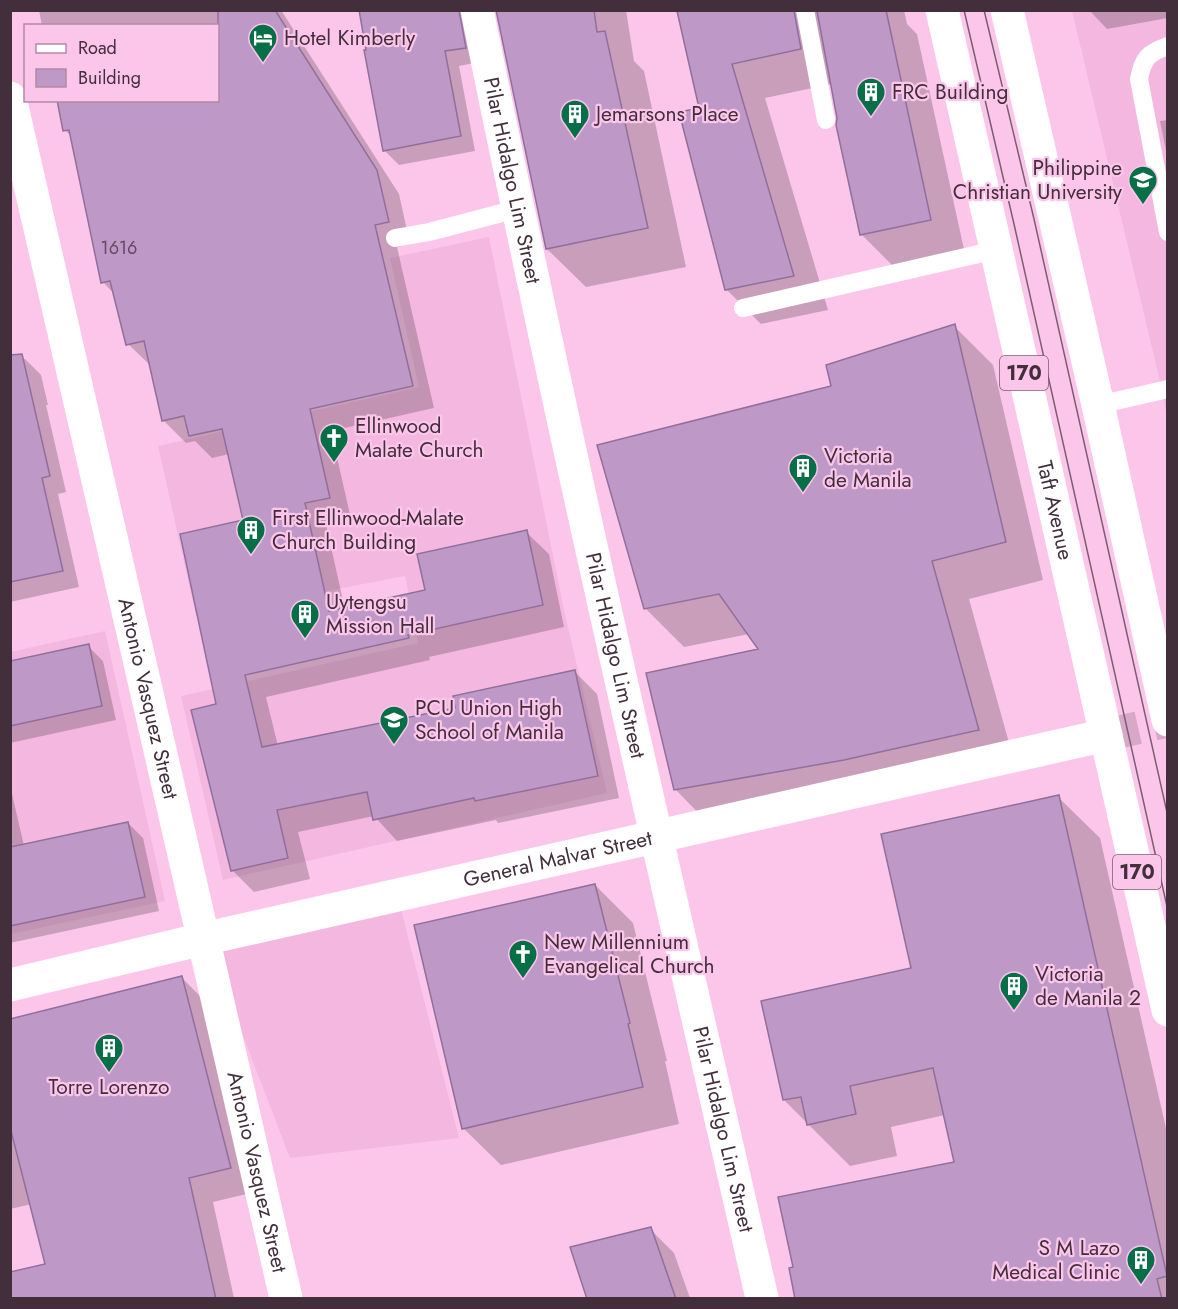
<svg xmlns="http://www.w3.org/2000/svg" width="1178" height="1309" font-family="Jost,sans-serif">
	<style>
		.built { fill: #f4b8e0 }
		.shadow { fill: #0003 }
		.building { fill: #be99c7; stroke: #926f9b; stroke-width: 1.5 }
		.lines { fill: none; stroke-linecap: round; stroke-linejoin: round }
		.street-tunnel { stroke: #d7a8c7; stroke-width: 33; stroke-dasharray: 33 16; stroke-linecap: butt }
		.lane { stroke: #fff; stroke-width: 18 }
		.street { stroke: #fff; stroke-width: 33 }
		.primary { stroke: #fff; stroke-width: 33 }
		.tram { stroke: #7d5d72; stroke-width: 1.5 }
		.labels { text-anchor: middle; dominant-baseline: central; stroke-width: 4.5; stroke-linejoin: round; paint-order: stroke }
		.number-label { font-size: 18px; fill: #62495f }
		.shield { fill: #fcc6ea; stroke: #7a5c70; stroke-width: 1.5 }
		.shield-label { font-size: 20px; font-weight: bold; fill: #432e3c }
		.poi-label { font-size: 21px; fill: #432e3c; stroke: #fcc6ea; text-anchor: start }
		.street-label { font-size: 21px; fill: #432e3c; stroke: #fcc6ea }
	</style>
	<rect width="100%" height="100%" fill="#fcc6ea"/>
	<path class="built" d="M1072 11H1167V418L1162 390Z
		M489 237 564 610 607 793 223 880 181 696 418 643 405 576 196 616 158 446 419 387 390 258Z
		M105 631 165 901 11 934 10 652Z
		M400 905 459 1138 290 1158 210 950Z"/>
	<path class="shadow" d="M39 10H281L399 194 410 244 397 247 434 408 331 431 351 519 326 525 345 609 427 591 526 532 549 554 564 627 429 657 430 660 266 697 278 746 456 709 575 672 597 694 619 798 498 823 496 820 397 841 374 816 298 832 310 879 254 892 232 870 218 705 244 521 229 454 212 458 195 441 186 443 164 421 151 366 128 344 115 295 103 282 72 137 65 130 218 100V26H42Z
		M361 10H479V62L459 66 475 151 399 165 384 150Z
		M497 10H626L634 61 644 71 686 267 586 287 547 249Z
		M679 10H904L907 24 917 34 965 254 896 269 861 234 832 84 765 98 828 310 761 324 726 289 701 109Z
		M1089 10H1168V18L1107 29Z
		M1168 120V161L1160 121Z
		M954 326 993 365 1043 580 969 599 1016 768 713 828 675 789 760 650 749 634 684 647 645 608 833 387Z
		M25 359 41 375 48 405H46L66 492 58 494 79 587 10 602V362Z
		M88 646 103 661 116 720 10 743V663Z
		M10 785 24 846 128 823 143 838 159 911 10 943Z
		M1058 797 1100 838 1168 1137V1298H797L956 1163 945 1115 891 1127 897 1156 850 1166 784 1100 912 969Z
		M595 885 633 923 667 1061H665L679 1124 501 1165 463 1128Z
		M182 978 206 1002 255 1192 213 1202 234 1298H10L47 1266 32 1204 10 1209V1020Z
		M650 1229 674 1253 690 1298H589Z"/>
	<path class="building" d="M218 10H275L377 170 389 222 375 225 413 386 310 409 330 498 305 503 329 611 425 590 417 554 527 530 543 605 408 635 409 638 245 675 262 747 455 708 453 696 575 670 598 776 475 801 474 798 373 820 367 792 277 810 288 858 231 871 191 710 216 704 180 534 243 520 222 429 189 436 184 416 162 421 144 341 126 345 110 281 101 283 69 130 63 131 57 100H218Z
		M359 10H459L466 48 445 51 461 136 383 151 364 50H366Z
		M496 10H594L597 32 605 31 648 228 546 249Z
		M886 10 931 220 860 235 836 125 837 118 817 11Z
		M677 11H794L801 49 732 64 794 276 725 290 679 112 699 108Z
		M955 324 1006 542 932 561 979 730 844 760 674 790 646 673 758 649 719 594 644 609 597 445 831 386 826 365Z
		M22 354 50 476 42 478 63 571 10 582V355Z
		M89 644 102 706 10 726V661Z
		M1059 795 1167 1276 1157 1279 1162 1299H795L789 1268 793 1267 778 1197 954 1162 933 1068 850 1086 856 1114 807 1125 801 1097 783 1100 761 1001 911 968 881 834Z
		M128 822 145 897 10 926V847Z
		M595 884 630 1023 628 1024 643 1087 462 1129 414 925Z
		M182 976 231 1168 189 1178 216 1299H10V1272L45 1264 10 1127V1019Z
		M651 1227 676 1299H587L570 1247Z"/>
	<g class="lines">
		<path class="street-tunnel" d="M1106 735 1168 721"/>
		<path class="lane" d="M805 10 826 120
			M1168 46C1148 53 1143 58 1139 79L1168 232
			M395 238 429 232 517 209
			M743 308 996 250
			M1098 405 1168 389"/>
		<g class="street">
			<path id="s1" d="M477 10C564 441 664 870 762 1298"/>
			<path id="s2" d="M10 98 286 1298"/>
			<path id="s3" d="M10 985 203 939 1106 735"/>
		</g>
		<g class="primary">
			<path id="s4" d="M942 10 1168 1010"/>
			<path d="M1007 10 1098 405 1168 720"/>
		</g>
		<path class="tram" d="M964 10 1014 224 1168 911
			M984 10 1034 219 1168 817"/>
	</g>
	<defs>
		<g id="hotel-pin" transform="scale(1.5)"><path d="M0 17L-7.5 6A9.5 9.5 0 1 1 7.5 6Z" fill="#066f47" stroke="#fcc6ea"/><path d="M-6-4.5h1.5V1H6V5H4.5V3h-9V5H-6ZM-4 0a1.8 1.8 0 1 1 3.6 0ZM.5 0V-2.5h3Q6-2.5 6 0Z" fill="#fff"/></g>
		<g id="building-pin" transform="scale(1.5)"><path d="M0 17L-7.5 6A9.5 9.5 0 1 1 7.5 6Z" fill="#066f47" stroke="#fcc6ea"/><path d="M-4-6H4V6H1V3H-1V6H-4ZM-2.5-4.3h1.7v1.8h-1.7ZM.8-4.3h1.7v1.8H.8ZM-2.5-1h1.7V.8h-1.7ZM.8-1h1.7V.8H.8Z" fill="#fff"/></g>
		<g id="university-pin" transform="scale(1.5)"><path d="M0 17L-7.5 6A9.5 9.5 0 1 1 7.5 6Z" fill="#066f47" stroke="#fcc6ea"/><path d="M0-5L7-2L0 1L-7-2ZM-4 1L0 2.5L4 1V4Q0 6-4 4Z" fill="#fff"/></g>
		<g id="church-pin" transform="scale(1.5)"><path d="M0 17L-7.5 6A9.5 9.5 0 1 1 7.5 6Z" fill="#066f47" stroke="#fcc6ea"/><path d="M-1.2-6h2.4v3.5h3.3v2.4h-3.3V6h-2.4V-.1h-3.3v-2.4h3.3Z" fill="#fff"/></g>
		<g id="school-pin" transform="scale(1.5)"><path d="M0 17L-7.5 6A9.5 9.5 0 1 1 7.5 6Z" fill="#066f47" stroke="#fcc6ea"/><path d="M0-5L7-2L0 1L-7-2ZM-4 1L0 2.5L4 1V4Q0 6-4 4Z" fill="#fff"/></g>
	</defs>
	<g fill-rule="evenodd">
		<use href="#hotel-pin" x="263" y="38"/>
		<use href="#building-pin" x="871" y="92"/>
		<use href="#building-pin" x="575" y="114"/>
		<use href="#university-pin" x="1143" y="180"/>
		<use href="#church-pin" x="334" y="438"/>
		<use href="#building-pin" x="803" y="468"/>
		<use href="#building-pin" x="251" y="530"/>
		<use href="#building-pin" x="305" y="614"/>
		<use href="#school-pin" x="394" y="720"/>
		<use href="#church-pin" x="523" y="954"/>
		<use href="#building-pin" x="1014" y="986"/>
		<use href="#building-pin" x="109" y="1048"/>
		<use href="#building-pin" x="1141" y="1260"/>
	</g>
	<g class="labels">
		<g class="number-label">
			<text x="119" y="248">1616</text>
		</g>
		<g class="shield">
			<rect x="1000" y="356" width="48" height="34" rx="4.5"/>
			<rect x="1113" y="855" width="48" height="34" rx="4.5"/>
		</g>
		<g class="shield-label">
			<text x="1024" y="373">170</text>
			<text x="1137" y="872">170</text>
		</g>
		<g class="poi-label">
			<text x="284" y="38">Hotel Kimberly</text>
			<text x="892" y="92">FRC Building</text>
			<text x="596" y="114">Jemarsons Place</text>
			<text x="1122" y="168" text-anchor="end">Philippine<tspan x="1122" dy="24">Christian University</tspan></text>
			<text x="355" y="426">Ellinwood<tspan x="355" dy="24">Malate Church</tspan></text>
			<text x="824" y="456">Victoria<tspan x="824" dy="24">de Manila</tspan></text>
			<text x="272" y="518">First Ellinwood-Malate<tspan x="272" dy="24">Church Building</tspan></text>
			<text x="326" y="602">Uytengsu<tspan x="326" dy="24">Mission Hall</tspan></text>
			<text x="415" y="708">PCU Union High<tspan x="415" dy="24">School of Manila</tspan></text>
			<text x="544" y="942">New Millennium<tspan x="544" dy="24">Evangelical Church</tspan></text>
			<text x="1035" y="974">Victoria<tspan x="1035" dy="24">de Manila 2</tspan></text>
			<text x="109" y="1087" text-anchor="middle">Torre Lorenzo</text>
			<text x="1120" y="1248" text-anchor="end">S M Lazo<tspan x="1120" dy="24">Medical Clinic</tspan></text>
		</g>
		<g class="street-label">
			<text stroke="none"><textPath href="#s1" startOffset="174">Pilar Hidalgo Lim Street</textPath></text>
			<text stroke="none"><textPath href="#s4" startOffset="513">Taft Avenue</textPath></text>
			<text stroke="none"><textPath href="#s1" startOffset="660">Pilar Hidalgo Lim Street</textPath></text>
			<text stroke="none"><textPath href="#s2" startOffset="616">Antonio Vasquez Street</textPath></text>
			<text stroke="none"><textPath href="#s3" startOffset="562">General Malvar Street</textPath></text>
			<text stroke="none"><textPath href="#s1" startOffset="1146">Pilar Hidalgo Lim Street</textPath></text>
			<text stroke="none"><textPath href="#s2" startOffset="1102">Antonio Vasquez Street</textPath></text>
		</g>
	</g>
	<rect width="1178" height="1309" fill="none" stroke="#432e3c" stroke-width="24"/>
	<rect x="24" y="24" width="195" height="78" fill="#fcc6ea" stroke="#b289a4" stroke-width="1.5"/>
	<rect x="36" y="44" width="30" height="9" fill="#ffffff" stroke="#b289a4" stroke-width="1.5"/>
	<text x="78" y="54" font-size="18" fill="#432e3c">Road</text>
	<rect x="36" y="69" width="30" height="18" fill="#be99c7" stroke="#b289a4" stroke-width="1.5"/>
	<text x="78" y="84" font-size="18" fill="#432e3c">Building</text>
</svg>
